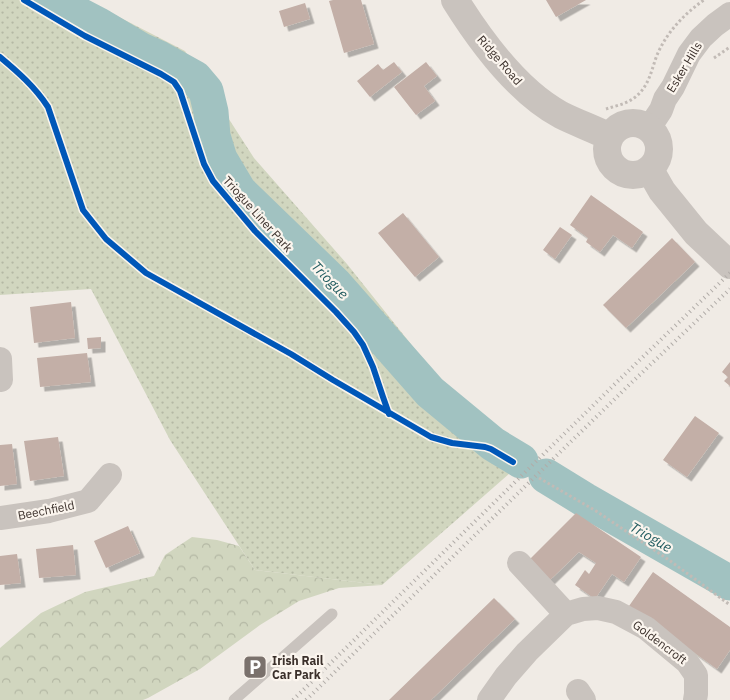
<svg xmlns="http://www.w3.org/2000/svg" width="730" height="700" font-family="'IBM Plex Sans',sans-serif">
	<style>
		.grass { fill: url(#grass-dots) }
		.forest { fill: url(#forest-crowns) }
		.lines { fill: none; stroke-linecap: round; stroke-linejoin: round }
		.river { stroke: #a1c2c1; stroke-width: 35 }
		.building { fill: #c3afa7; filter: url(#shadow) }
		.path { stroke: #c2bbb6; stroke-width: 3; stroke-dasharray: 2.5 2.5; stroke-linecap: butt }
		.service { stroke: #c9c3be; stroke-width: 11 }
		.minor { stroke: #c9c3be; stroke-width: 24 }
		.tertiary { stroke: #c9c3be; stroke-width: 28 }
		.rail { stroke: #b1aca8; stroke-width: 4; stroke-dasharray: 1 4; stroke-linecap: butt }
		.cycleway-casing { stroke: #fbf5ee; stroke-width: 9 }
		.cycleway { stroke: #0057b8; stroke-width: 6 }
		.labels { text-anchor: middle; dominant-baseline: central; stroke-width: 4.5; stroke-linejoin: round; paint-order: stroke }
		.street-label { font-size: 12px; fill: #3b302b; stroke: #fbf5ee }
		.poi-label { font-size: 12px; font-weight: bold; fill: #3b302b; stroke: #fbf5ee; text-anchor: start }
		.water-label { font-size: 14px; font-style: italic; fill: #1f5a5e; stroke: #fbf5ee }
	</style>
	<defs>
		<pattern id="grass-dots" width="8" height="8" patternUnits="userSpaceOnUse" patternTransform="scale(1.25)"><rect width="8" height="8" fill="#d1d6bf"/><path d="M2 2h.1M6 6h.1" fill="none" stroke="#b4b8a4" stroke-width="1.8" stroke-linecap="round"/></pattern>
		<pattern id="forest-crowns" width="20" height="18" patternUnits="userSpaceOnUse" patternTransform="scale(1.25)"><rect width="20" height="18" fill="#d1d6bf"/><path d="M2 6a3 3 0 1 1 6 0M12 15a3 3 0 1 1 6 0" fill="none" stroke="#b4b8a4"/></pattern>
		<filter id="shadow"><feDropShadow dx="4.5" dy="4.5" stdDeviation="0" flood-color="#0004"/></filter>
	</defs>
	<rect width="100%" height="100%" fill="#f0ebe5"/>
	<path class="grass" d="M0 0H86L185 51 254 158 347 264 442 383 507 448 525 460 382 585 255 570 170 440 91 289 0 295Z"/>
	<path class="forest" d="M192 537 217 540 239 546 255 570 382 585 339 588 299 601 260 625 200 669 148 698 143 700H0V648L41 613 85 592 154 576 165 555Z"/>
	<g class="lines">
		<path class="river" d="M51 0 99 25 141 50 159 58 195 78 206 91 211 112 213 136 220 159 239 191 335 284 430 392 493 444 521 461
			M546 476 585 500 730 583"/>
	</g>
	<path class="building" d="M333 0H361L374 44 344 53 329 1Z
		M546 0H586L556 17Z
		M305 3 310 19 284 27 279 11Z
		M394 62 402 72 370 97 357 81 378 64 383 70Z
		M426 62 437 76 424 86 435 101 416 115 394 87Z
		M591 195 643 232 632 248 613 235 600 252 586 242 588 238 570 225Z
		M403 213 439 257 415 277 378 233Z
		M560 227 572 235 555 259 543 250Z
		M672 238 695 262 626 328 603 305Z
		M71 302 75 338 34 343 30 307Z
		M101 337V348L88 349 87 338Z
		M87 353 91 382 40 387 37 358Z
		M730 362V386L724 381 728 377 722 372Z
		M695 416 719 433 687 477 663 460Z
		M58 437 64 476 30 481 24 441Z
		M12 444 17 484 0 486V445Z
		M576 513 641 557 624 582 612 574 595 599 575 585 585 570 589 574 596 563 579 552 550 580 529 560Z
		M128 526 140 553 106 568 94 541Z
		M73 545 76 575 39 578 36 549Z
		M17 554 21 583 0 585V556Z
		M653 572 730 627V650L717 669 629 606Z
		M494 598 515 619 431 700H389Z"/>
	<g class="lines">
		<path class="path" d="M714 58 730 47
			M606 109C615 106 626 104 634 98 649 87 651 71 657 55 667 32 684 14 704 0
			M539 478 596 511 669 560 730 605"/>
		<path class="service" d="M234 700 332 614"/>
		<path class="minor" d="M649 128 661 110 665 99 673 87 689 54 701 38 715 25 730 14
			M0 359 1 380
			M0 518 49 511 88 501 110 475
			M519 563 566 614
			M578 691 584 700
			M489 700 506 676 527 652 566 614 583 609 598 608 616 612 646 628 687 662 696 675V694L695 700"/>
		<path class="tertiary" d="M455 0C480 40 518 92 561 115 577 123 594 129 610 137
			M607 149a26 26 0 1 1 52 0a26 26 0 1 1-52 0Z
			M650 170 662 191 696 233 730 265"/>
		<path class="rail" d="M293 700 621 378 730 273
			M306 700 628 386 730 289"/>
		<g class="cycleway-casing">
			<path id="cycleway" d="M24 0 85 36 161 74 174 82 180 91 204 164 213 181 255 231 336 312 354 332 363 345 373 367 383 397 389 414
				M0 57C18 72 35 87 48 107L83 210 106 239 146 273 291 354 333 380 431 437 452 443 485 447 491 449 513 462"/>
		</g>
		<use href="#cycleway" class="cycleway"/>
	</g>
	<defs>
		<g id="parking-square" transform="scale(1.25)"><rect x="-9" y="-9" width="18" height="18" rx="4" fill="#7a716c" stroke="#fbf5ee"/><path d="M-3.5-5.5H1a3.5 3.5 0 0 1 0 7H-1V5.5H-3.5ZM-1-3.4V-.6H.8a1.4 1.4 0 0 0 0-2.8Z" fill="#fff"/></g>
	</defs>
	<g fill-rule="evenodd">
		<use href="#parking-square" x="255" y="667"/>
	</g>
	<g class="labels">
		<g class="street-label">
			<text transform="translate(500 60) rotate(49)">Ridge Road</text>
			<text transform="translate(684 67) rotate(-59)">Esker Hills</text>
			<text transform="translate(258 214) rotate(48)">Triogue Liner Park</text>
			<text transform="translate(46 510) rotate(-11)">Beechfield</text>
			<text transform="translate(660 642) rotate(37)">Goldencroft</text>
		</g>
		<g class="poi-label">
			<text x="272" y="660">Irish Rail<tspan x="272" dy="14">Car Park</tspan></text>
		</g>
		<g class="water-label">
			<text transform="translate(330 280) rotate(46)">Triogue</text>
			<text transform="translate(651 537) rotate(30)">Triogue</text>
		</g>
	</g>
</svg>
